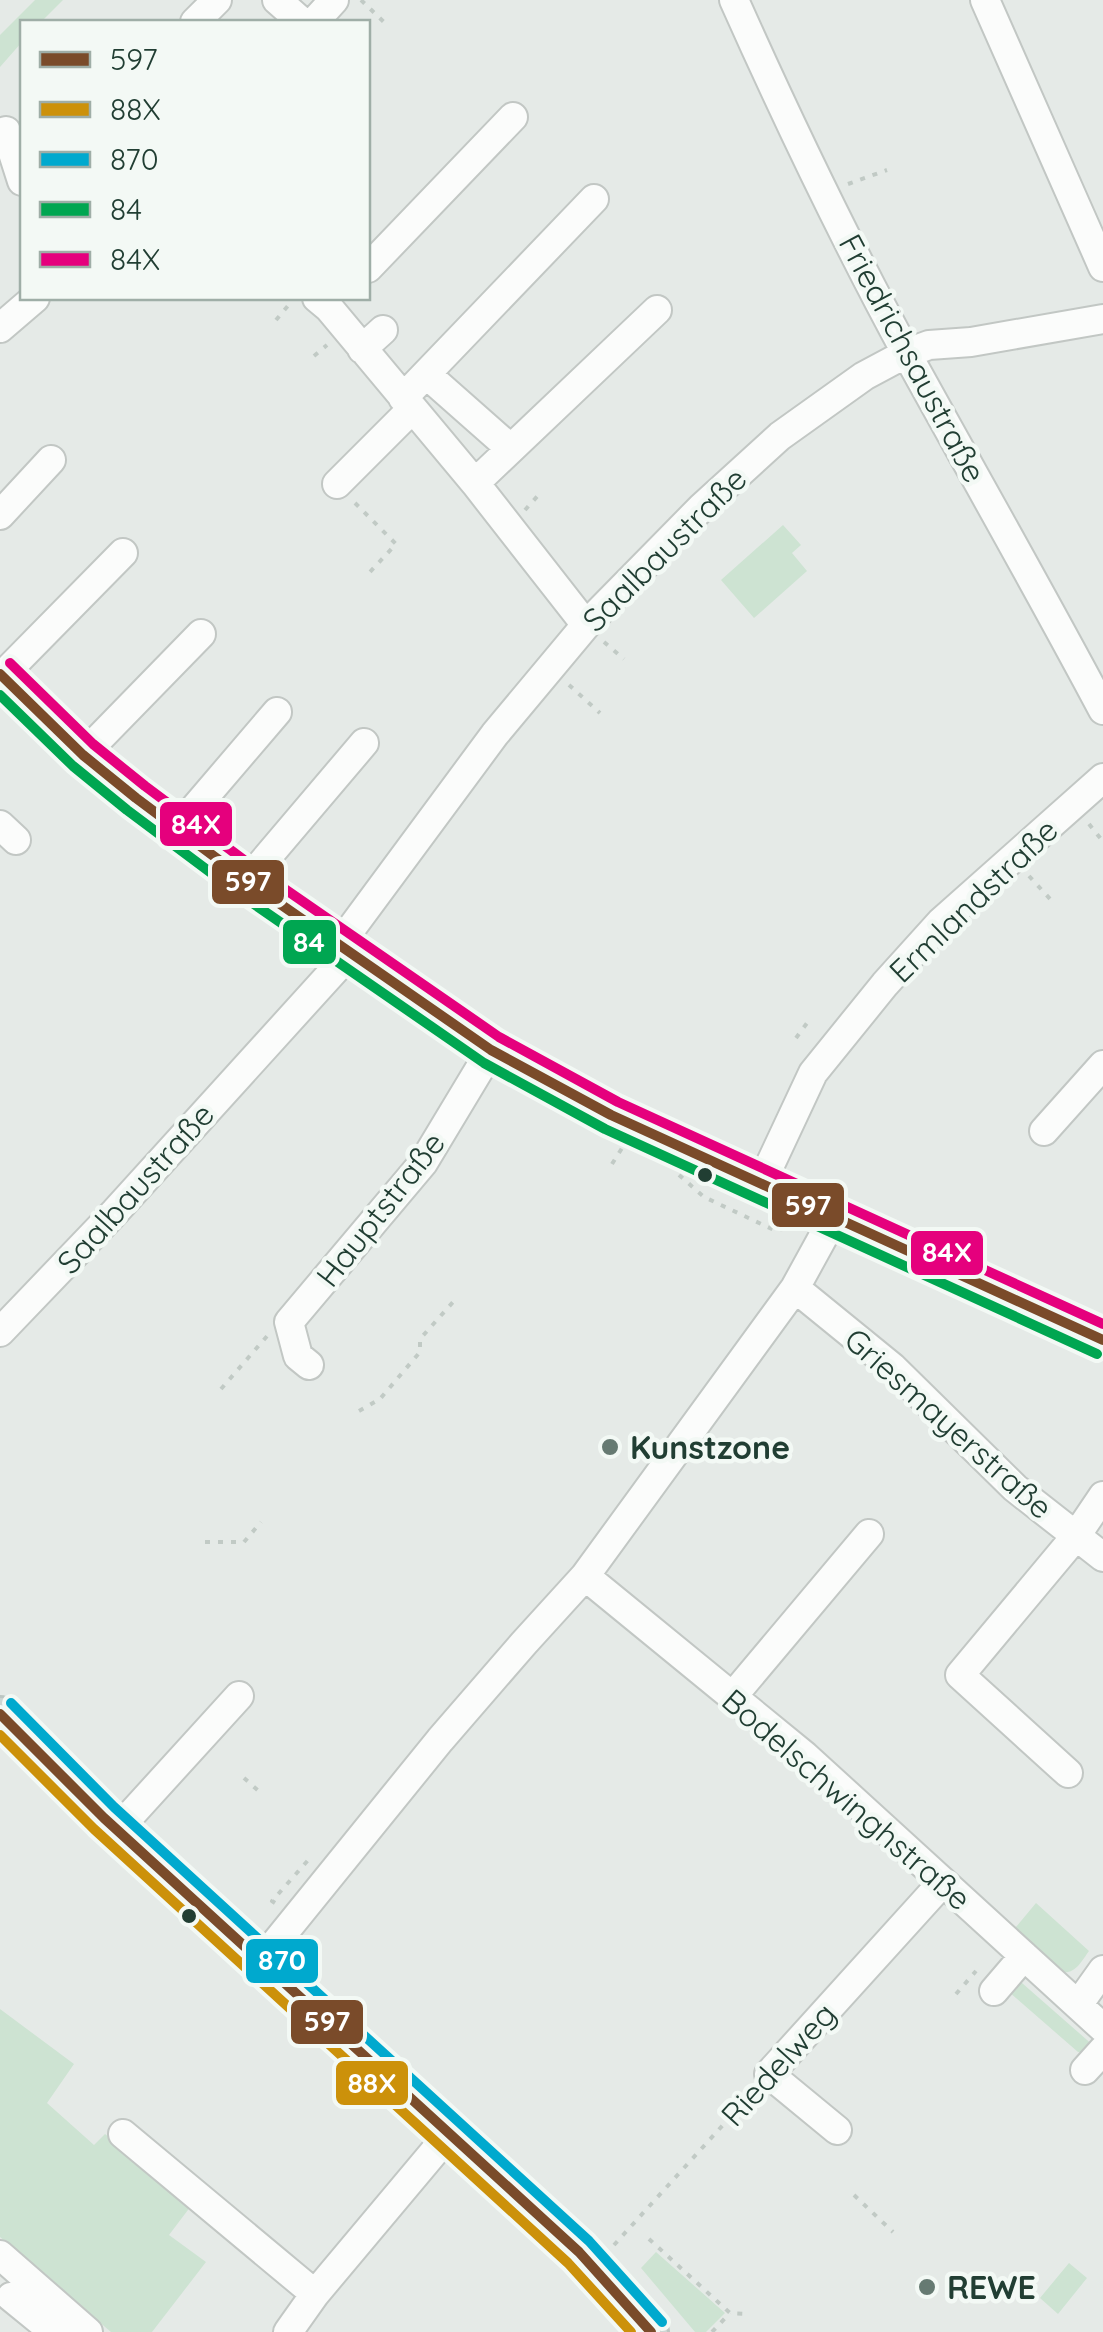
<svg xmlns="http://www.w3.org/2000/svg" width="1103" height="2332" font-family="Quicksand,sans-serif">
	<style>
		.green { fill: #cde3d2 }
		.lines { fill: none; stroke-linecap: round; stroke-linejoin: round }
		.minor-casing { stroke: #c2c7c4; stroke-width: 32 }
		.major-casing { stroke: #bcc6c2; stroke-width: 38 }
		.path { stroke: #c1cac5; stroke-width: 4; stroke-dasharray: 5 8; stroke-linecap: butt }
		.minor { stroke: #fbfcfb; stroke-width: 28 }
		.major { stroke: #cdd6d3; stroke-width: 32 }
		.bus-1-casing { stroke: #f3f9f5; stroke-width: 18 }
		.bus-2-casing { stroke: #f3f9f5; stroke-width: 18 }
		.bus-3-casing { stroke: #f3f9f5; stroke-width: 18 }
		.bus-4-casing { stroke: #f3f9f5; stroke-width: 18 }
		.bus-5-casing { stroke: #f3f9f5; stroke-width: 18 }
		.bus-1 { stroke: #7a4b2a; stroke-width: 10 }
		.bus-2 { stroke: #cc910a; stroke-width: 10 }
		.bus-3 { stroke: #00a9ce; stroke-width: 10 }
		.bus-4 { stroke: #00a651; stroke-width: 10 }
		.bus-5 { stroke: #e5007d; stroke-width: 10 }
		.bus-dot { fill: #213e33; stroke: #f3f9f5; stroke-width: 4 }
		.poi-dot { fill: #667a72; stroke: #f3f9f5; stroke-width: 4 }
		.labels { text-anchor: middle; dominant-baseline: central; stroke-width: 9; stroke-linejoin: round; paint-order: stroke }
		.street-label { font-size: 32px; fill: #213e33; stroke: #f3f9f5 }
		.poi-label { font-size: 32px; font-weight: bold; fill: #213e33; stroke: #f3f9f5; text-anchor: start }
		.line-badge { stroke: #f3f9f5; stroke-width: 4 }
		.badge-label { font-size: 28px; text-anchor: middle; font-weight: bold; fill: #fff }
	</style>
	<rect width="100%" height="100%" fill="#e5eae7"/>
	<path class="green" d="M35 0H63L41 22H22V42L0 67V35Z
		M783 525 801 545 792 553 807 571 754 618 721 580Z
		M1036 1903 1089 1951C1081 1962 1074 1977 1058 1971L1011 1933Z
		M1013 1975 1095 2047 1087 2053 1078 2052 1009 1992Z
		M0 2009 74 2064 47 2103 94 2145 105 2134 194 2202 169 2235 206 2262 152 2332H111L0 2237Z
		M656 2252 725 2313 706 2332H695L641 2268Z
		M1069 2263 1087 2278 1058 2314 1040 2298Z"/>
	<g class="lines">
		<g class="minor-casing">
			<path id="minor" d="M277 0 302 22
				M734 0C788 121 845 240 908 356 973 474 1040 591 1103 710
				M985 0 1103 267
				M195 22 217 0
				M314 22 334 0
				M6 131 22 181
				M368 268 513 117
				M317 298 329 308 475 483 586 625
				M0 328 35 298
				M362 349 383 330
				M434 381 502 441
				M403 398 594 199
				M475 483 657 310
				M337 484 412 409
				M0 515 51 460
				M0 674 83 755 136 798 247 881 491 1050 611 1115 1103 1340
				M2 676 123 553
				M83 755 201 634
				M0 825 16 840
				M177 829 277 712
				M247 881 364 743
				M339 945 495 734 586 625 702 507 780 436 864 376 907 353 929 345 971 342 1103 319
				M1044 1131 1103 1065
				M761 1184 813 1073 885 984 941 922 1103 778
				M795 1288 892 1367 1015 1488 1103 1557
				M0 1332 115 1212 350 953
				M309 1365 298 1356 289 1322 423 1163 491 1050
				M585 1576 805 1756 1103 2028
				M732 1697 869 1534
				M1068 1773 960 1675 1076 1536 1103 1496
				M117 1830 239 1696
				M261 1961 440 1740 524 1643 585 1576 795 1288 834 1217
				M994 1991 1024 1956
				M1078 2005 1103 1970
				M1085 2070 1103 2050
				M837 2130 769 2074 942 1883
				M123 2134 315 2294
				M0 2255 88 2332
				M11 2297 54 2332
				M288 2332 315 2294 450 2133"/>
		</g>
		<g class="major-casing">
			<path id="major" d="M0 1714 104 1818 536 2212 579 2252 651 2332"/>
		</g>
		<path class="path" d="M361 0 388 26
			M848 184 887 170
			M276 320 292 301
			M314 356 327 345
			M355 503 396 544 369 573
			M525 510 542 491
			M604 642 624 659
			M569 685 600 713
			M1089 824 1101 839
			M1029 876 1051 900
			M796 1038 810 1019
			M612 1164 624 1145
			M679 1175 704 1197 774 1230 794 1228
			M221 1389 268 1335
			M359 1411 380 1399 420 1352V1339L453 1302
			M205 1542H244L261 1522
			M244 1778 262 1794
			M275 1903 272 1901 310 1858
			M956 1994 976 1971
			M854 2195 893 2232
			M649 2239 730 2313 749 2314
			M614 2245 752 2093
			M712 2332 730 2313"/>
		<use href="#minor" class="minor"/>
		<use href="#major" class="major"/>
		<g class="bus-1-casing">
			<path id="bus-1" d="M0 674 83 755 136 798 247 881 491 1050 611 1115 1103 1340
				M0 1714 104 1818 579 2252 651 2332"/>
		</g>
		<g class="bus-2-casing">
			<path id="bus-2" d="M0 1735 94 1829 568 2263 631 2332"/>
		</g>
		<g class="bus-3-casing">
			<path id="bus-3" d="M11 1703 114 1807 589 2241 662 2322"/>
		</g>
		<g class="bus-4-casing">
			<path id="bus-4" d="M0 695 73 766 127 810 238 893 484 1063 605 1129 1097 1354"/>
		</g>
		<g class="bus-5-casing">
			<path id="bus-5" d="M10 663 93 744 145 786 256 869 499 1037 618 1102 1103 1324"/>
		</g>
		<use href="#bus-1" class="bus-1"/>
		<use href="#bus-2" class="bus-2"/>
		<use href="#bus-3" class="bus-3"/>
		<use href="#bus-4" class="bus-4"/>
		<use href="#bus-5" class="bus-5"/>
	</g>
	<g class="bus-dot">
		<circle cx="705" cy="1175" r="9"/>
		<circle cx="189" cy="1916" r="9"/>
	</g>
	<g class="poi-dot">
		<circle cx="610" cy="1447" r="10"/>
		<circle cx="927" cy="2287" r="10"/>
	</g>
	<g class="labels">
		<g class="street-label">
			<text transform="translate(913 358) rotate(62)">Friedrichsaustraße</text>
			<text transform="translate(664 549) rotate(-45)">Saalbaustraße</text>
			<text transform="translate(973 900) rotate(-44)">Ermlandstraße</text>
			<text transform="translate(135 1188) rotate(-48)">Saalbaustraße</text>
			<text transform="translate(380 1209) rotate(-52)">Hauptstraße</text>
			<text transform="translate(949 1423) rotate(42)">Griesmayerstraße</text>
			<text transform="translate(847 1799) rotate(41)">Bodelschwinghstraße</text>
			<text transform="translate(778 2064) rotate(-48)">Riedelweg</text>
		</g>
		<g class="poi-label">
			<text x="630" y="1447">Kunstzone</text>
			<text x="947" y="2287">REWE</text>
		</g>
	</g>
	<g class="line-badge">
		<rect x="158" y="800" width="76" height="48" rx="10" fill="#e5007d"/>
		<rect x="210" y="858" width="76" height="48" rx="10" fill="#7a4b2a"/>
		<rect x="281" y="918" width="57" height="48" rx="10" fill="#00a651"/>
		<rect x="770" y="1181" width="76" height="48" rx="10" fill="#7a4b2a"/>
		<rect x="909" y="1229" width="76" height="48" rx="10" fill="#e5007d"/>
		<rect x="244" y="1937" width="76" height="48" rx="10" fill="#00a9ce"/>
		<rect x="289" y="1998" width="76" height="48" rx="10" fill="#7a4b2a"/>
		<rect x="334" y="2059" width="76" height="48" rx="10" fill="#cc910a"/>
	</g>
	<g class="badge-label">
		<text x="196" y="834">84X</text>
		<text x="248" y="891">597</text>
		<text x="309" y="952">84</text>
		<text x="808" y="1215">597</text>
		<text x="947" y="1262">84X</text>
		<text x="282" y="1970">870</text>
		<text x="327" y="2031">597</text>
		<text x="372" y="2093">88X</text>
	</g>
	<rect x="20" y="20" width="350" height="280" fill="#f3f9f5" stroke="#9faea7" stroke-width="2.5"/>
	<rect x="40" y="52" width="50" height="15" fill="#7a4b2a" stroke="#9faea7" stroke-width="2.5"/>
	<text x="110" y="70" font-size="30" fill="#213e33">597</text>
	<rect x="40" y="102" width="50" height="15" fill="#cc910a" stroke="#9faea7" stroke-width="2.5"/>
	<text x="110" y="120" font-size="30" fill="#213e33">88X</text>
	<rect x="40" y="152" width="50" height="15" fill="#00a9ce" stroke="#9faea7" stroke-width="2.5"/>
	<text x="110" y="170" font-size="30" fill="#213e33">870</text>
	<rect x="40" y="202" width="50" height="15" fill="#00a651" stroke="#9faea7" stroke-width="2.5"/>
	<text x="110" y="220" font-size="30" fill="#213e33">84</text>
	<rect x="40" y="252" width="50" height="15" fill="#e5007d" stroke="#9faea7" stroke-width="2.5"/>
	<text x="110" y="270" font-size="30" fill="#213e33">84X</text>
</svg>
